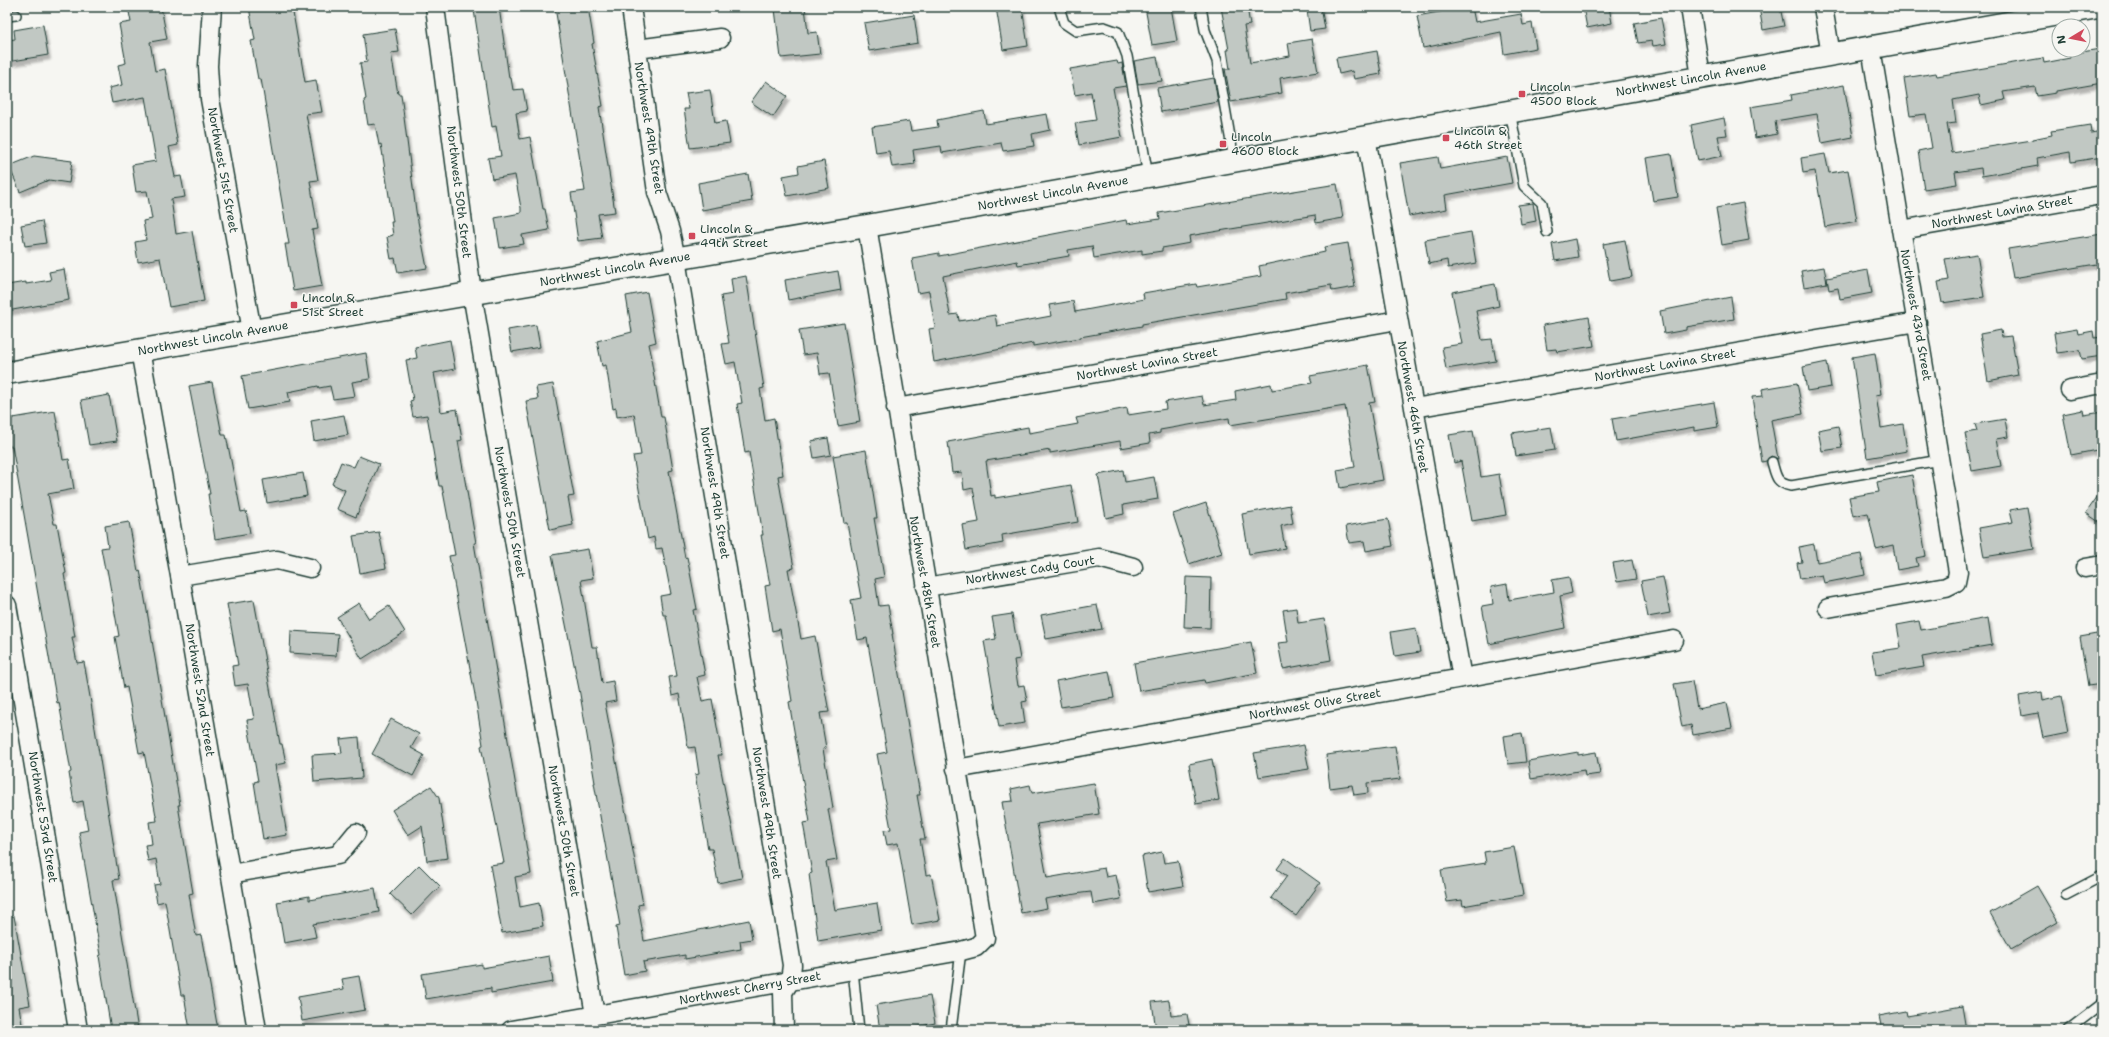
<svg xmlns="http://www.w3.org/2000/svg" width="2109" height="1037" font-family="'Shantell Sans',sans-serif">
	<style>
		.building { fill: #c1c8c3; stroke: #1f3d34; filter: url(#shadow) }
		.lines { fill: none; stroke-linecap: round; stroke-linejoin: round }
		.lane-casing { stroke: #1f3d34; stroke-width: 12 }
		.street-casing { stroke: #1f3d34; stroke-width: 21 }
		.secondary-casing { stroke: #1f3d34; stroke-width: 25 }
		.lane { stroke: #f6f6f2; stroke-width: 9 }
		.street { stroke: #f6f6f2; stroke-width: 18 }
		.secondary { stroke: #f6f6f2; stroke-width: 22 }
		.poi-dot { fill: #d1495b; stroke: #f6f6f2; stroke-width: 1.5 }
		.labels { text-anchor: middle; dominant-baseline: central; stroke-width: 3; stroke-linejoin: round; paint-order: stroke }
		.street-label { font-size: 12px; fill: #1f3d34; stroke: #f6f6f2 }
		.poi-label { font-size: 12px; fill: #1f3d34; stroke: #f6f6f2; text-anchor: start }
	</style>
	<defs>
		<filter id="shadow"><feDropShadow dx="2.5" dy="4.5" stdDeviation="1" flood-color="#0004"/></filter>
	</defs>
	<rect width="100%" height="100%" fill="#f6f6f2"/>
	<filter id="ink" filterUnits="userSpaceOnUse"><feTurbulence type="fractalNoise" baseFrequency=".025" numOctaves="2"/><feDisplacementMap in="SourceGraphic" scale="8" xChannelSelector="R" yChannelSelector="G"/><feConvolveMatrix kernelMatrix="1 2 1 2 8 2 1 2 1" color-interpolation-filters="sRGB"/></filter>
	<g filter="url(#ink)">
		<path class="building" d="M128 7H161L167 39 150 42 155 71 165 69 178 145 169 147 175 177 181 176 185 197 171 199 176 234 192 231 204 301 169 307 160 258 138 262 135 242 146 240 143 221 152 219 147 191 136 192 132 165 156 161 145 97 112 103 109 88 122 85 118 65 126 63 119 24 131 22Z
			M249 7H292L305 82 316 80 322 112 306 114 318 180 310 181 318 229 312 230 322 286 293 291 285 244H289L261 79H258L251 41 255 40Z
			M499 7 509 78H511L513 90 523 89 527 111 516 113 520 139 530 137 543 209H545L549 230 522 235 524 244 500 248 495 218 521 213V208L515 175 492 179 488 158 501 156 496 126 492 127 474 10Z
			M555 7H588L594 43 592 44 603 106 599 107 615 212 598 214 602 238 578 241 571 193 585 191Z
			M790 7H805L808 33 817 32 820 54 781 58 775 9Z
			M996 7H1022L1028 46 1003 50Z
			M1145 7H1171L1177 41 1152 45Z
			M1221 7H1247L1250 25 1244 26 1250 63 1290 56 1288 43 1312 39 1318 72 1280 78 1282 93 1231 102 1225 69H1230L1227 50H1229Z
			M1321 7 1325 29 1310 31 1307 10Z
			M1449 7H1472L1475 22 1521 14 1523 25 1532 23 1536 48 1504 54 1501 32 1423 48 1417 16 1450 10Z
			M1583 7H1609L1612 23 1587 28Z
			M1759 7H1780L1784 26 1763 30Z
			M914 15 918 43 869 51 864 23Z
			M1661 18 1666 44 1653 46 1652 41 1638 43 1634 23Z
			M43 25 48 55 7 62V40L15 39 14 30Z
			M395 29 399 52 391 53 398 94H401L416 211 427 268 398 273 395 258 391 259 387 237 393 235 391 222H393L381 144 379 145 375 124 368 125 364 100 366 99 360 63 367 62 363 34Z
			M2100 49 2102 83 2056 91V93L2037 96 2035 87 2003 92 2005 100 1981 105 1979 95 1953 100 1956 123 1947 124 1952 153 2032 140V139L2052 135 2051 131 2090 125 2091 133 2102 131V157L2071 162 2070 152 2037 158 2038 166 1982 176 1981 168 1955 172 1957 184 1924 189 1918 151 1932 148 1926 114 1910 116 1904 78 1936 73 1937 76 2043 58 2044 63 2070 58V54Z
			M1377 51 1381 74 1354 79 1352 71 1339 74 1336 58Z
			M1157 57 1162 81 1138 84 1134 61Z
			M1117 61 1118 64 1122 63 1126 86 1113 88 1122 137 1079 145 1075 123 1096 120 1091 92 1075 95 1070 69Z
			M1214 78 1218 102 1161 112 1157 88Z
			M766 81 787 96 773 117 751 102Z
			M1844 85 1853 137 1822 143 1817 114 1775 121 1777 134 1755 138 1750 107 1792 100 1791 95Z
			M710 90 715 123 726 121 730 143 690 148 684 109H689L686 93Z
			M984 111 986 124 1047 114 1050 130 1032 134 1034 146 1003 151 1001 143 942 153 941 146 913 150 915 164 892 167 889 151 876 153 872 127 909 121 911 131 938 127 937 120Z
			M1724 118 1727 135 1718 136 1722 156 1698 161 1691 125Z
			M1671 154 1678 197 1653 201 1646 158Z
			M1825 154 1829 173 1848 170 1857 221 1825 227 1815 171 1803 173 1801 158Z
			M34 156 72 161 69 183 49 180 20 192 9 166Z
			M1438 157 1440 169 1507 157 1512 183 1445 195 1447 209 1409 216 1400 163Z
			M824 161 829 188 787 196 783 176 799 173 798 166Z
			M748 174 752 201 702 210 698 183Z
			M1337 184 1343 218 1316 223 1315 215 1189 236 1190 243 1162 248V251L1142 254V250L1094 258 1092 246 1068 250 1069 256 1018 265 1017 261 943 276 950 315 958 314 959 321 995 315 997 326 1051 316 1049 305 1073 301 1075 312 1144 299 1143 293 1196 284 1197 287 1261 276 1259 266 1325 252 1324 247 1348 243 1355 287 1332 291 1331 285 1285 293 1286 299 1142 324V326L1080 337V338L1033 346V343L934 362 929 329 935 328 929 291 918 293 912 258 939 253V256L1126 220 1127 224 1160 219 1159 213Z
			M1533 203 1536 221 1521 224 1518 205Z
			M1743 203 1749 240 1722 245 1716 208Z
			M42 221 46 243 25 246 21 225Z
			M1471 232 1476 263 1448 268 1447 260 1429 264 1425 240Z
			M2102 234V263L2013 278 2008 249Z
			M1575 239 1578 257 1555 261 1552 244Z
			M1625 240 1632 277 1610 281 1603 244Z
			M1977 254 1984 297 1942 303 1938 282 1949 280 1945 259Z
			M1824 267 1827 283 1804 287 1801 271Z
			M64 269 69 300 7 311V285L26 282V284L51 280 49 272Z
			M1868 270 1872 293 1840 299 1838 288 1829 290 1827 278Z
			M838 271 841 290 788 300 785 280Z
			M746 276 764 388 760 389 765 420 774 418 783 475 778 476 794 568 788 569 801 639 815 636 829 712 820 713 826 748 823 749 833 808 828 809 837 860 826 862 835 910 877 903 881 930 818 941 809 874 812 873 803 823 810 822 789 702 792 701 780 629 772 631 765 586 770 585 761 535H763L749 452 745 453 737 404 742 403 735 362 726 364 722 344 729 343 721 296 733 294 731 279Z
			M1495 284 1499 306 1476 311 1482 340 1492 339 1496 361 1446 369 1442 347 1462 344 1452 292Z
			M647 292 656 342 649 344 652 358 651 359 661 417H664L673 470 669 471 685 558 687 557 697 609 693 610 705 675 697 677 702 701 712 699 722 755H718L742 878 718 883 712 849H708L695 775 699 774 695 747 688 748 679 694 672 696 669 677 677 676 666 615H663L660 596 671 594 662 548 656 549 654 537 648 539 633 456 641 455 634 414 617 417 616 408 613 409 606 365 602 366 597 341 632 332 626 296Z
			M1731 297 1734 319 1686 327V330L1664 334 1660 311Z
			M1589 317 1594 346 1557 352 1556 349 1547 350 1543 325Z
			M844 323 860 422 838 426 829 373 820 374 817 353 803 355 799 330Z
			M536 325 540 347 512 352 508 330Z
			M2077 329 2078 334 2093 331 2094 338 2102 337V356L2082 359 2080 350 2057 353 2054 333Z
			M2001 330 2002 337 2011 336 2018 375 1988 381 1980 334Z
			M450 340 455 369 434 373 441 412 457 409 462 440 458 441 476 543H474L531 874 515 877 520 907 539 903 543 926 502 933 490 865 504 863 481 746 483 745 475 695 449 556 455 555 442 486H439L427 415 413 417 410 401 413 400 406 360 417 358 415 347Z
			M366 353 370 379 352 382 355 396 333 399 330 386 319 388 318 386 288 392 290 402 248 409 242 376Z
			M1875 353 1881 394 1876 395 1881 428 1903 424 1907 451 1867 458 1852 357Z
			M1827 362 1831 387 1807 391 1803 367Z
			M1368 365 1375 402 1369 403 1383 480 1340 488 1337 470 1355 467 1345 406 1230 425 1229 418 1160 430V433L1149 435 1150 443 1121 448 1120 441 1050 453V450L986 461 991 496 995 495V498L1071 485 1078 522 1002 535 1003 543 966 550 962 525 979 522 973 488 964 490 962 472 952 473 948 442 1028 427 1029 433 1078 424 1076 418 1127 408 1128 415 1166 409 1165 402 1202 396 1204 405 1236 400 1235 391 1271 384 1272 390 1312 383 1310 376Z
			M212 382 222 435H226L241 512 246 511 250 533 215 539 208 494H210L189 386Z
			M1797 383 1803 414 1771 420 1778 459 1771 456 1766 461 1762 462 1752 397 1763 396 1762 389Z
			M553 384 574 496 568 497 573 525 550 530 526 401 538 399 536 387Z
			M109 395 117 441 89 445 81 400Z
			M1714 402 1718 427 1694 431V427L1616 441 1612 419Z
			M2083 410 2084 415 2102 412V449L2071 455 2063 414Z
			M55 411 63 460 69 459 74 489 48 494 54 524H57L66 573 64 574 75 637H72L77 663 84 662 90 697 119 879 113 880 138 1030H111L99 956 101 955 79 832 88 830 83 801 74 803 69 773 71 772 59 702 57 703 12 446 9 447 7 433V419Z
			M344 415 348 435 314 441 311 421Z
			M2005 419 2008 437 1996 439 2001 466 1972 471 1965 433 1977 431 1975 424Z
			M1838 426 1842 448 1822 451 1818 430Z
			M1551 427 1555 450 1516 456 1512 433Z
			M1473 431 1481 477 1499 474 1506 515 1472 521 1461 461 1454 463 1449 435Z
			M828 438 831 455 814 458 811 441Z
			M866 450 877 518H874L884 577 875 579 879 606 888 605 893 634H892L920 795H917L925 839H920L926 875 931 874 940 920 912 925 898 843 887 845 884 830 891 829 877 754 887 752 867 638 858 640 851 600 861 598 847 523H844L833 456Z
			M359 456 379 464 356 517 337 509 345 490 332 484 341 462 354 467Z
			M1123 470 1125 482 1154 477 1158 499 1123 505 1124 514 1106 518 1098 475Z
			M303 473 307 496 267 503 263 480Z
			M1912 475 1926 556 1916 558 1918 566 1897 570 1893 545 1876 549 1868 513 1853 516 1849 497 1879 492 1877 482Z
			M2102 490V524L2086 513Z
			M1206 503 1222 553 1189 564 1173 514Z
			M1290 505 1293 523 1281 526 1285 548 1249 554 1242 514Z
			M2027 507 2034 549 1984 557 1979 528 2013 522 2010 510Z
			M1388 519 1393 546 1366 551 1364 541 1349 543 1346 526Z
			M129 522 138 571 140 570 180 805H178L193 893 189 894 196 936 201 935 218 1030H190L184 995H181L165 901 157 903 154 885 160 884 156 859 148 861 145 845 152 844 149 822 157 821 144 752 139 753 127 687 124 688 115 637 119 636 107 569H105L101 548 108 547 105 526Z
			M379 532 386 568 360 573 353 536Z
			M1814 544 1817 562 1861 554 1865 575 1824 583 1822 575 1800 579 1797 563 1802 562 1799 547Z
			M588 549 593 578 581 580 592 647H597L602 683 613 681 616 701 605 703 643 904 638 905 644 941 749 920 752 939 740 941 741 949 685 959V955L643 962 645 971 624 975 616 927 620 926 594 783H595L580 694 552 555Z
			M1632 560 1636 579 1617 582 1613 563Z
			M1186 577 1211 578 1210 628 1184 627Z
			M1569 577 1572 593 1560 596 1565 628 1489 644 1482 606 1493 604 1491 587 1507 584 1509 600 1554 592 1552 580Z
			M1663 577 1670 613 1648 617 1641 581Z
			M254 600 280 744H282L286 763 275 765 287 835 263 839 254 782 258 781 247 720 254 719 248 684 235 686 232 666 238 665 227 604Z
			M359 603 369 619 389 606 405 632 362 659 337 617Z
			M1097 605 1102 629 1046 639 1041 615Z
			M1296 608 1298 623 1324 619 1331 660 1283 669 1278 643 1288 642 1283 610Z
			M1012 614 1020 659 1014 660 1018 686 1024 685 1027 701 1022 702 1025 723 999 727 984 641 996 639 992 617Z
			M1988 618 1992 645 1922 657 1924 667 1876 675 1872 652 1901 648 1897 625 1919 621 1921 630Z
			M1416 628 1420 652 1395 656 1391 632Z
			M291 631 338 634 336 656 290 653Z
			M2102 633V684L2088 686 2080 637Z
			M1251 642 1257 673 1205 683 1204 680 1139 691 1134 663Z
			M1109 671 1114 698 1061 707 1056 681Z
			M1692 681 1697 709 1727 703 1732 728 1693 735 1691 725 1682 727 1674 684Z
			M2042 692 2043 700 2061 696 2068 733 2043 738 2038 713 2022 716 2019 696Z
			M391 719 419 734 411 748 424 755 413 776 372 754Z
			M1522 733 1526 762 1508 764 1504 736Z
			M359 737 362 778 314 782 312 755 342 753 340 739Z
			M1304 745 1309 769 1259 777 1254 753Z
			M1395 746 1400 779 1367 783 1368 793 1354 795 1352 785 1330 788 1326 755Z
			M1578 752V755L1596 752 1600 774 1585 776 1584 770 1531 779 1528 761Z
			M1212 759 1219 800 1196 804 1189 764Z
			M1094 783 1099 814 1037 824 1047 878 1104 868 1106 877 1116 875 1121 899 1093 904 1091 892 1082 893 1045 899 1047 908 1021 913 1002 802 1013 801 1011 789 1030 785 1032 793Z
			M431 786 439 798 448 858 427 861 422 826 408 835 392 810Z
			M1514 847 1523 895 1463 906 1462 900 1447 902 1441 870 1486 863 1484 852Z
			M1162 852 1164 863 1178 861 1183 886 1148 892 1142 856Z
			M1285 858 1320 883 1296 916 1271 898 1287 876 1277 869Z
			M419 865 440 886 412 915 390 894Z
			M2037 886 2058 922 2011 949 1990 913Z
			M375 888 379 912 313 924 316 937 284 943 277 902 309 896V900Z
			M14 916 30 1005 19 1007 23 1030H7V917Z
			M549 956 553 982 491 993V988L426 999 422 974 482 964V968Z
			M359 976 365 1010 302 1021 298 997 344 989 342 979Z
			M930 996 935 1023 911 1028V1030H880L876 1005Z
			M1169 1000 1171 1016 1187 1014 1190 1030H1156L1152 1002Z
			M1962 1006 1966 1030H1932V1026L1909 1030H1882L1879 1016 1906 1011 1907 1016Z"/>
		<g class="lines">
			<g class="lane-casing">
				<path id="lane" d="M1059 7 1064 23 1076 31 1104 27 1118 32 1127 56 1148 176
					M1201 7 1205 30 1217 61 1234 160
					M7 16 16 15
					M1510 111 1524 186 1542 203 1547 232
					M1772 462C1776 476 1776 483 1791 486L1940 460
					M2066 895 2102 876
					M853 970 859 1030
					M951 1030 961 951
					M2068 1030 2102 1004"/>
			</g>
			<g class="street-casing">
				<path id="street" d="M212 7 208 66 210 99 252 331
					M435 7 472 293 595 1015
					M631 7 657 192 670 231 676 259 792 965 790 981 783 992 784 1030
					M1690 7 1701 77
					M1823 7 1831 55
					M637 49 720 38
					M1366 137 1462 678
					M1901 230 2102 195
					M140 350 180 576 257 1030
					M2070 390 2102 384
					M896 408 1398 320
					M1414 408 1917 322
					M2085 568 2102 565
					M180 576 277 560 310 568
					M926 587 1099 558 1133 567
					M7 605 78 1030
					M1828 608 1946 587 1956 582 1958 572 1871 48
					M956 769 1674 640
					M230 874 338 855 356 833
					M511 1030 961 951 976 947 985 938 867 226"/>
			</g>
			<g class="secondary-casing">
				<path id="secondary" d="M7 373 867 226 2098 7"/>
			</g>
			<use href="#lane" class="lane"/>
			<use href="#street" class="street"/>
			<use href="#secondary" class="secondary"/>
		</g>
	</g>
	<g class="poi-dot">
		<rect x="1518" y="90" width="8" height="8" rx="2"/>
		<rect x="1442" y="134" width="8" height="8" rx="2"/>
		<rect x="1219" y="140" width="8" height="8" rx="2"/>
		<rect x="688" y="232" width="8" height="8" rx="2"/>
		<rect x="290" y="301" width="8" height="8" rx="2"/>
	</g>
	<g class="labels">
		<g class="street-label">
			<text transform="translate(1691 79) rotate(-10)">Northwest Lincoln Avenue</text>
			<text transform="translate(649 128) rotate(81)">Northwest 49th Street</text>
			<text transform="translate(223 170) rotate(80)">Northwest 51st Street</text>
			<text transform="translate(459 192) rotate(83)">Northwest 50th Street</text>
			<text transform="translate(1053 193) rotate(-10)">Northwest Lincoln Avenue</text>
			<text transform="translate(2002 212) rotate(-10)">Northwest Lavina Street</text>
			<text transform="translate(615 269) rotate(-10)">Northwest Lincoln Avenue</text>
			<text transform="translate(1916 315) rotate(80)">Northwest 43rd Street</text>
			<text transform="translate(213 338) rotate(-10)">Northwest Lincoln Avenue</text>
			<text transform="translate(1147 364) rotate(-10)">Northwest Lavina Street</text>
			<text transform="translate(1665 365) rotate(-10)">Northwest Lavina Street</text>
			<text transform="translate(1413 407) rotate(80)">Northwest 46th Street</text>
			<text transform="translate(715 493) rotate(81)">Northwest 49th Street</text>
			<text transform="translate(510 512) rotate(80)">Northwest 50th Street</text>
			<text transform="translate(1030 570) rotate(-9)">Northwest Cady Court</text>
			<text transform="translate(925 582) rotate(80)">Northwest 48th Street</text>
			<text transform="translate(200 690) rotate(81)">Northwest 52nd Street</text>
			<text transform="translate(1315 704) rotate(-10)">Northwest Olive Street</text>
			<text transform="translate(767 813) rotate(81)">Northwest 49th Street</text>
			<text transform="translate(43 817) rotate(81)">Northwest 53rd Street</text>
			<text transform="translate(564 831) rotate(80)">Northwest 50th Street</text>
			<text transform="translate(750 988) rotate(-10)">Northwest Cherry Street</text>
		</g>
		<g class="poi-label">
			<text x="1530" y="87">Lincoln<tspan x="1530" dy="14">4500 Block</tspan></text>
			<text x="1454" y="131">Lincoln &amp;<tspan x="1454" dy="14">46th Street</tspan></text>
			<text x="1231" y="137">Lincoln<tspan x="1231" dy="14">4600 Block</tspan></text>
			<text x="700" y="229">Lincoln &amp;<tspan x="700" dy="14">49th Street</tspan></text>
			<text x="302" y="298">Lincoln &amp;<tspan x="302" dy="14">51st Street</tspan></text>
		</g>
	</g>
	<rect width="2109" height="1037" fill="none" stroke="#f6f6f2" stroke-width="24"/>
	<rect x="12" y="12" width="2085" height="1013" fill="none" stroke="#1f3d34" stroke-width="1.5" filter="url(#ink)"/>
	<g transform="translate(2071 38) rotate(260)"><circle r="19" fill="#f6f6f2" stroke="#a0aca6"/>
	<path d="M0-3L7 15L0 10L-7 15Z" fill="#d1495b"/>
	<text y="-6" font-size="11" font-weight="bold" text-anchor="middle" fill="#1f3d34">N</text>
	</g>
</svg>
